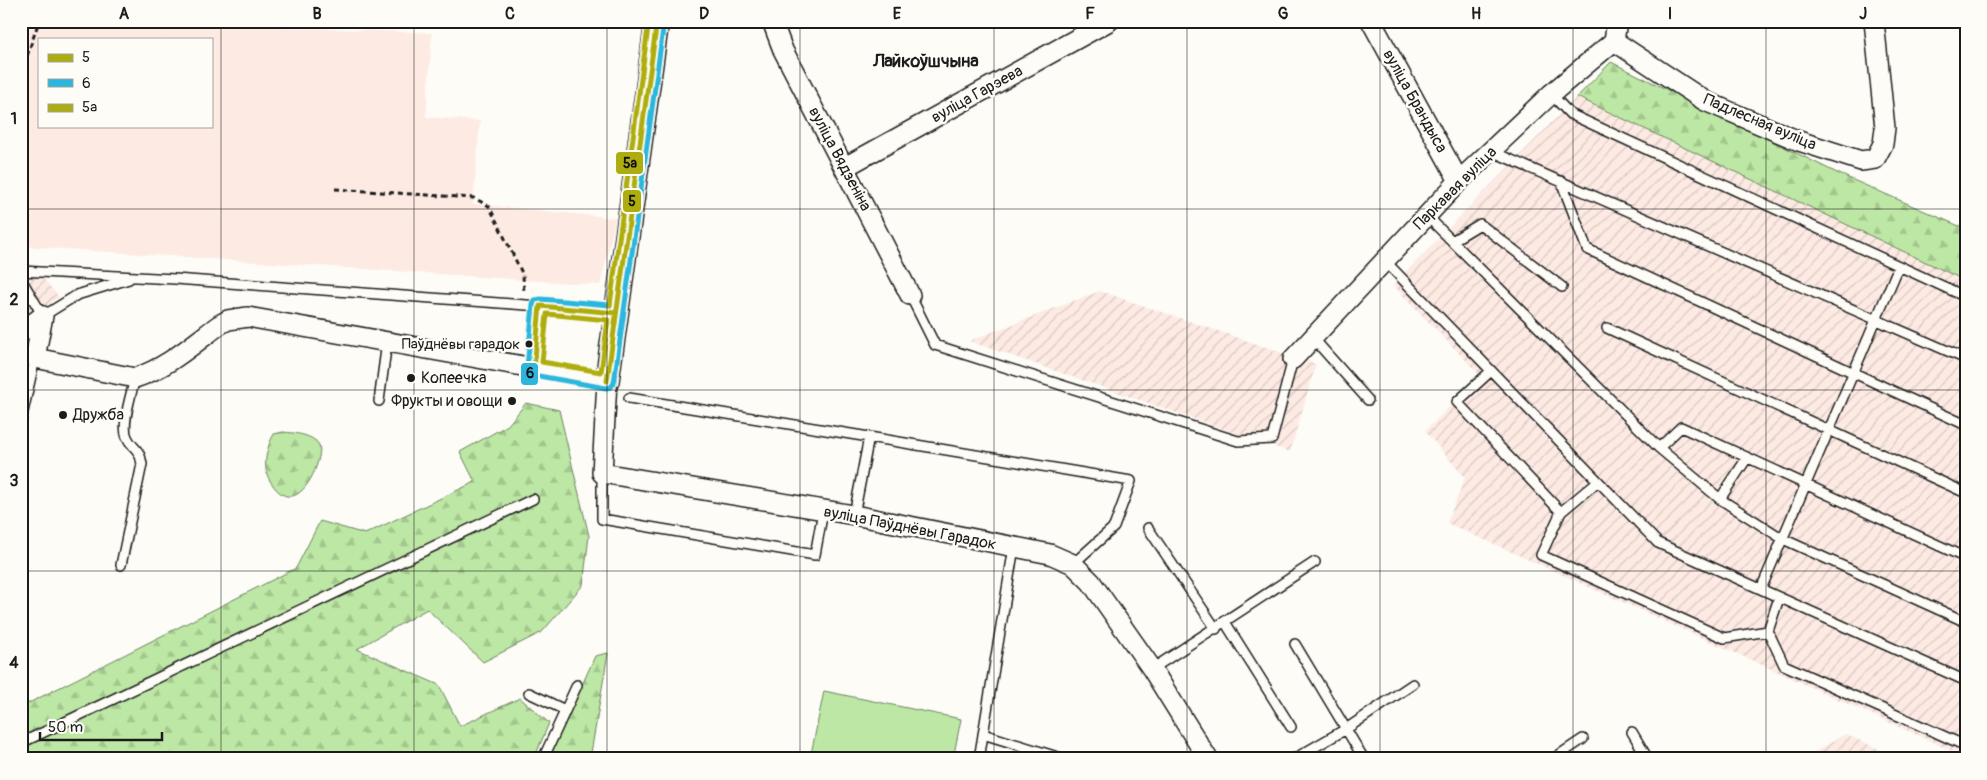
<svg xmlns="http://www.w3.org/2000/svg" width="1987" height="780" font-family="Pangolin,sans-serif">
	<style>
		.built { fill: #fdeae3; fill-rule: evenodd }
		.industrial { fill: url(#industrial-furrows) }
		.forest { fill: url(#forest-firs); stroke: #6c8260 }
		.park { fill: #bde7a4; stroke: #6c8260 }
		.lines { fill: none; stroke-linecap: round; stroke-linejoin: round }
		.service-casing { stroke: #1c1c1c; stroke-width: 12 }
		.minor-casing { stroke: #1c1c1c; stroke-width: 22 }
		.tertiary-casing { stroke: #1c1c1c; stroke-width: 26 }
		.path { stroke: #1c1c1c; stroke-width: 3; stroke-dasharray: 5 4; stroke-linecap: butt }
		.service { stroke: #fdfcf7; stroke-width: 9 }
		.minor { stroke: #fdfcf7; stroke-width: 19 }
		.tertiary { stroke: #fdfcf7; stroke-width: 22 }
		.bus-1-casing { stroke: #fdfcf7; stroke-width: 9 }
		.bus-2-casing { stroke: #fdfcf7; stroke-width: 9 }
		.bus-3-casing { stroke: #fdfcf7; stroke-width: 9 }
		.bus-1 { stroke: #aead0f; stroke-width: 5 }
		.bus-2 { stroke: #2cb6dd; stroke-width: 5 }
		.bus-3 { stroke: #aead0f; stroke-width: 5 }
		.grid { fill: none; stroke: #1c1c1c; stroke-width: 1; stroke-opacity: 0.55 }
		.bus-dot { fill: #1c1c1c; stroke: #fdfcf7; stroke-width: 2 }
		.labels { text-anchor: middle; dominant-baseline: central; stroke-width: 5; stroke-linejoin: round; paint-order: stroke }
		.bus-label { font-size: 15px; fill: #1c1c1c; stroke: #fdfcf7; text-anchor: end }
		.street-label { font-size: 16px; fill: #1c1c1c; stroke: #fdfcf7 }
		.poi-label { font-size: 16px; fill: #1c1c1c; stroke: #fdfcf7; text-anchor: start }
		.neighbourhood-label { font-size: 18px; font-weight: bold; fill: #1c1c1c; stroke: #fdfcf7 }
		.line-badge { stroke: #fdfcf7; stroke-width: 2 }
		.pale-badge-label { font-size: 14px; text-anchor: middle; font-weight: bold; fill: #111 }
		.neatline { fill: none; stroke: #1c1c1c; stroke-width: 2 }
		.grid-label { font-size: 16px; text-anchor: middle; font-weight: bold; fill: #1c1c1c }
	</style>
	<defs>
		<pattern id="industrial-furrows" width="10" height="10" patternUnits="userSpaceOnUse" patternTransform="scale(1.25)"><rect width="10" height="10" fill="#fdeae3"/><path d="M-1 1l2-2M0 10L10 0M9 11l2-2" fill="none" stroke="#d8c8c2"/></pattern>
		<pattern id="forest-firs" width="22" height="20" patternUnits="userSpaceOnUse" patternTransform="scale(1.25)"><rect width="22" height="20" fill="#bde7a4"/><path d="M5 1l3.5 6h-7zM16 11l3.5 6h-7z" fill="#a2c68d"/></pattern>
	</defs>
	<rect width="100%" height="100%" fill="#fdfcf7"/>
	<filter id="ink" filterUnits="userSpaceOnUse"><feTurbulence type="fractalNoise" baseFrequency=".02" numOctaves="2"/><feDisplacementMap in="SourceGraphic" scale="10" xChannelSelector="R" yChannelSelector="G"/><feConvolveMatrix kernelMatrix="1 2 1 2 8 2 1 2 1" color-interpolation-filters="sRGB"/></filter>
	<g filter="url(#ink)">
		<path class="built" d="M42 21H149L432 33 426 117 480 121 473 204 616 218 600 285 21 246 22 23ZM39 39H211V126H39Z"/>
		<path class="industrial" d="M1577 97 1966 281V757L1447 523 1465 478 1425 431 1481 376 1393 285Z
			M21 262H29L59 297 21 323Z
			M1100 291 1316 364 1290 452 969 341Z
			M1845 734 1901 759H1803Z"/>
		<path class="forest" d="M1611 62 1837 173 1966 229V281L1577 97Z
			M526 403 559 410 589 536 583 585 542 632 483 662 427 609 357 649 439 685 460 726 520 698 549 723 534 759H21V707L296 568 320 521 365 534 475 482 460 452 508 425Z
			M283 432C293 433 313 434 319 445 325 456 297 529 269 479 262 466 267 446 274 434Z
			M608 653 590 759H549L595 656Z"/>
		<path class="park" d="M824 691 961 719 953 759H810Z"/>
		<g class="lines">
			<g class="service-casing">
				<path id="service" d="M1551 94 1570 114 1966 297
					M1491 151 1966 359
					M1561 181 1587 249 1966 425
					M1427 216 1659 448 1720 499 1783 539 1966 622
					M1452 241 1480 224 1562 287
					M1385 261 1658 543 1966 681
					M21 271 175 279 540 306
					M21 279 43 316 77 295 129 279
					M910 295 935 345 1238 441 1272 439 1293 359
					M1607 328 1966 493
					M1313 338 1368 400
					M1491 371 1457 402 1561 512
					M629 398 869 437 854 515
					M379 401 387 342
					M21 421 35 358
					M869 437 1131 481 1114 527 1073 564
					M1659 448 1681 427 1966 558
					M602 473V519L815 555 823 511
					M1598 481 1561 512 1541 555 1724 638 1768 631
					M1720 499 1747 458
					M1148 528 1216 629
					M121 565 142 464C139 446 132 449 127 437 121 424 132 392 135 378
					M1761 589 1899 266
					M1779 598 1768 631 1784 665 1966 746
					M1225 622 1291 727
					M1295 644 1364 759
					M1152 669 1315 562
					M529 693 565 710
					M1632 732 1648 759
					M983 734 1064 759
					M21 743 533 499
					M543 759 577 685
					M979 759 1014 547
					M1294 759 1346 729 1413 684
					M1553 759 1583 739"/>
			</g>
			<g class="minor-casing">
				<path id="minor" d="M772 21 783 50 910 295
					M1371 21 1459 181
					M1614 41 1705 101 1799 141 1861 161 1875 159 1883 144 1885 128 1874 21
					M845 167 1109 21
					M43 316 35 358 135 378C168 367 192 345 219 325L228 320 248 317 607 381 602 473 854 515 1050 554 1073 564 1091 582 1152 669 1208 759
					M21 332 43 316
					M1293 359 1459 181 1551 94 1614 41 1617 21
					M534 368 540 306 616 313"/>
			</g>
			<g class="tertiary-casing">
				<path id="tertiary" d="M607 381 657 21"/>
			</g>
			<path class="path" d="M21 127 24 65 39 21
				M335 189 474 198 489 206 523 275 524 293"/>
			<use href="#service" class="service"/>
			<use href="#minor" class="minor"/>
			<use href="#tertiary" class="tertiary"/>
			<g class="bus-1-casing">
				<path id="bus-1" d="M534 368 540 306 616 313
					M607 381 657 21"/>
			</g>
			<g class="bus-2-casing">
				<path id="bus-2" d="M610 305 541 299 535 300 533 305 527 367 528 373 533 375 606 388 611 387 614 383 664 22"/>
			</g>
			<g class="bus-3-casing">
				<path id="bus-3" d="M610 305 649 21
					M547 314 608 320 601 372 542 362Z"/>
			</g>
			<use href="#bus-1" class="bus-1"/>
			<use href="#bus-2" class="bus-2"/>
			<use href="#bus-3" class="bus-3"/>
		</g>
	</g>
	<path class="grid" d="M221 21V759M414 21V759M607 21V759M800 21V759M994 21V759M1187 21V759M1380 21V759M1573 21V759M1766 21V759M21 209H1966M21 390H1966M21 571H1966"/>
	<g class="bus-dot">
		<circle cx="529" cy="344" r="4.5"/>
		<circle cx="411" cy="378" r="5"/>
		<circle cx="512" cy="401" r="5"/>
		<circle cx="63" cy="415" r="5"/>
	</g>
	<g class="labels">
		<g class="bus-label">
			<text x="520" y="344">Паўднёвы гарадок</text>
		</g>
		<g class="street-label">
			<text transform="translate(977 94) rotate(-29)">вуліца Гарэева</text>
			<text transform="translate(1415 101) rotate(61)">вуліца Брандыса</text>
			<text transform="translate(1760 122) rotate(23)">Падлесная вуліца</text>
			<text transform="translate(840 159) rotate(62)">вуліца Вядзеніна</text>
			<text transform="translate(1455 188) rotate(-45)">Паркавая вуліца</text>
			<text transform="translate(910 528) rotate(11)">вуліца Паўднёвы Гарадок</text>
		</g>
		<g class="poi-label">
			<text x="421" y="378">Копеечка</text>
			<text x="502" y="401" text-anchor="end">Фрукты и овощи</text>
			<text x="73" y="415">Дружба</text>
		</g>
		<g class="neighbourhood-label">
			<text x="926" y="61">Лайкоўшчына</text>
		</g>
	</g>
	<g class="line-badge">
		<rect x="615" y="151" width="29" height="24" rx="5" fill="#aead0f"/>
		<rect x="622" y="189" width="20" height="24" rx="5" fill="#aead0f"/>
		<rect x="520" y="362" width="19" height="24" rx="5" fill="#2cb6dd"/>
	</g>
	<g class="pale-badge-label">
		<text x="630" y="168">5а</text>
		<text x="632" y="206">5</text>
		<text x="530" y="378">6</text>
	</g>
	<rect width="1987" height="780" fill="none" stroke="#fdfcf7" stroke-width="55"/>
	<rect x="38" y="38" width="175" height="90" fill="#fdfcf7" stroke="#a3a29f"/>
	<rect x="48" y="54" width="25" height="8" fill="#aead0f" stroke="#a3a29f"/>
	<text x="82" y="62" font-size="15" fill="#1c1c1c">5</text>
	<rect x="48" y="79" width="25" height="8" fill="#2cb6dd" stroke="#a3a29f"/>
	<text x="82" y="88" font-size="15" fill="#1c1c1c">6</text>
	<rect x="48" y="104" width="25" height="8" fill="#aead0f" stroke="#a3a29f"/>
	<text x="82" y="112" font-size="15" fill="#1c1c1c">5а</text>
	<path d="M40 732v8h122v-8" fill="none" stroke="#1c1c1c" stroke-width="2.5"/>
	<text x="48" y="732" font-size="15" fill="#1c1c1c" stroke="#fdfcf7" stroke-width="4" paint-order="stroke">50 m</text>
	<rect x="28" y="28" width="1932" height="724" class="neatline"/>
	<g class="grid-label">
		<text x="124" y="19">A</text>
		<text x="317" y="19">B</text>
		<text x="510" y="19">C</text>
		<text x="704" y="19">D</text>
		<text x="897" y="19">E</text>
		<text x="1090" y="19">F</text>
		<text x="1283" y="19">G</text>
		<text x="1476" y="19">H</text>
		<text x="1670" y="19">I</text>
		<text x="1863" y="19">J</text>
		<text x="14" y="124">1</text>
		<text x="14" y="305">2</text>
		<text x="14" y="486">3</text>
		<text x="14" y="668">4</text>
	</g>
</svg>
